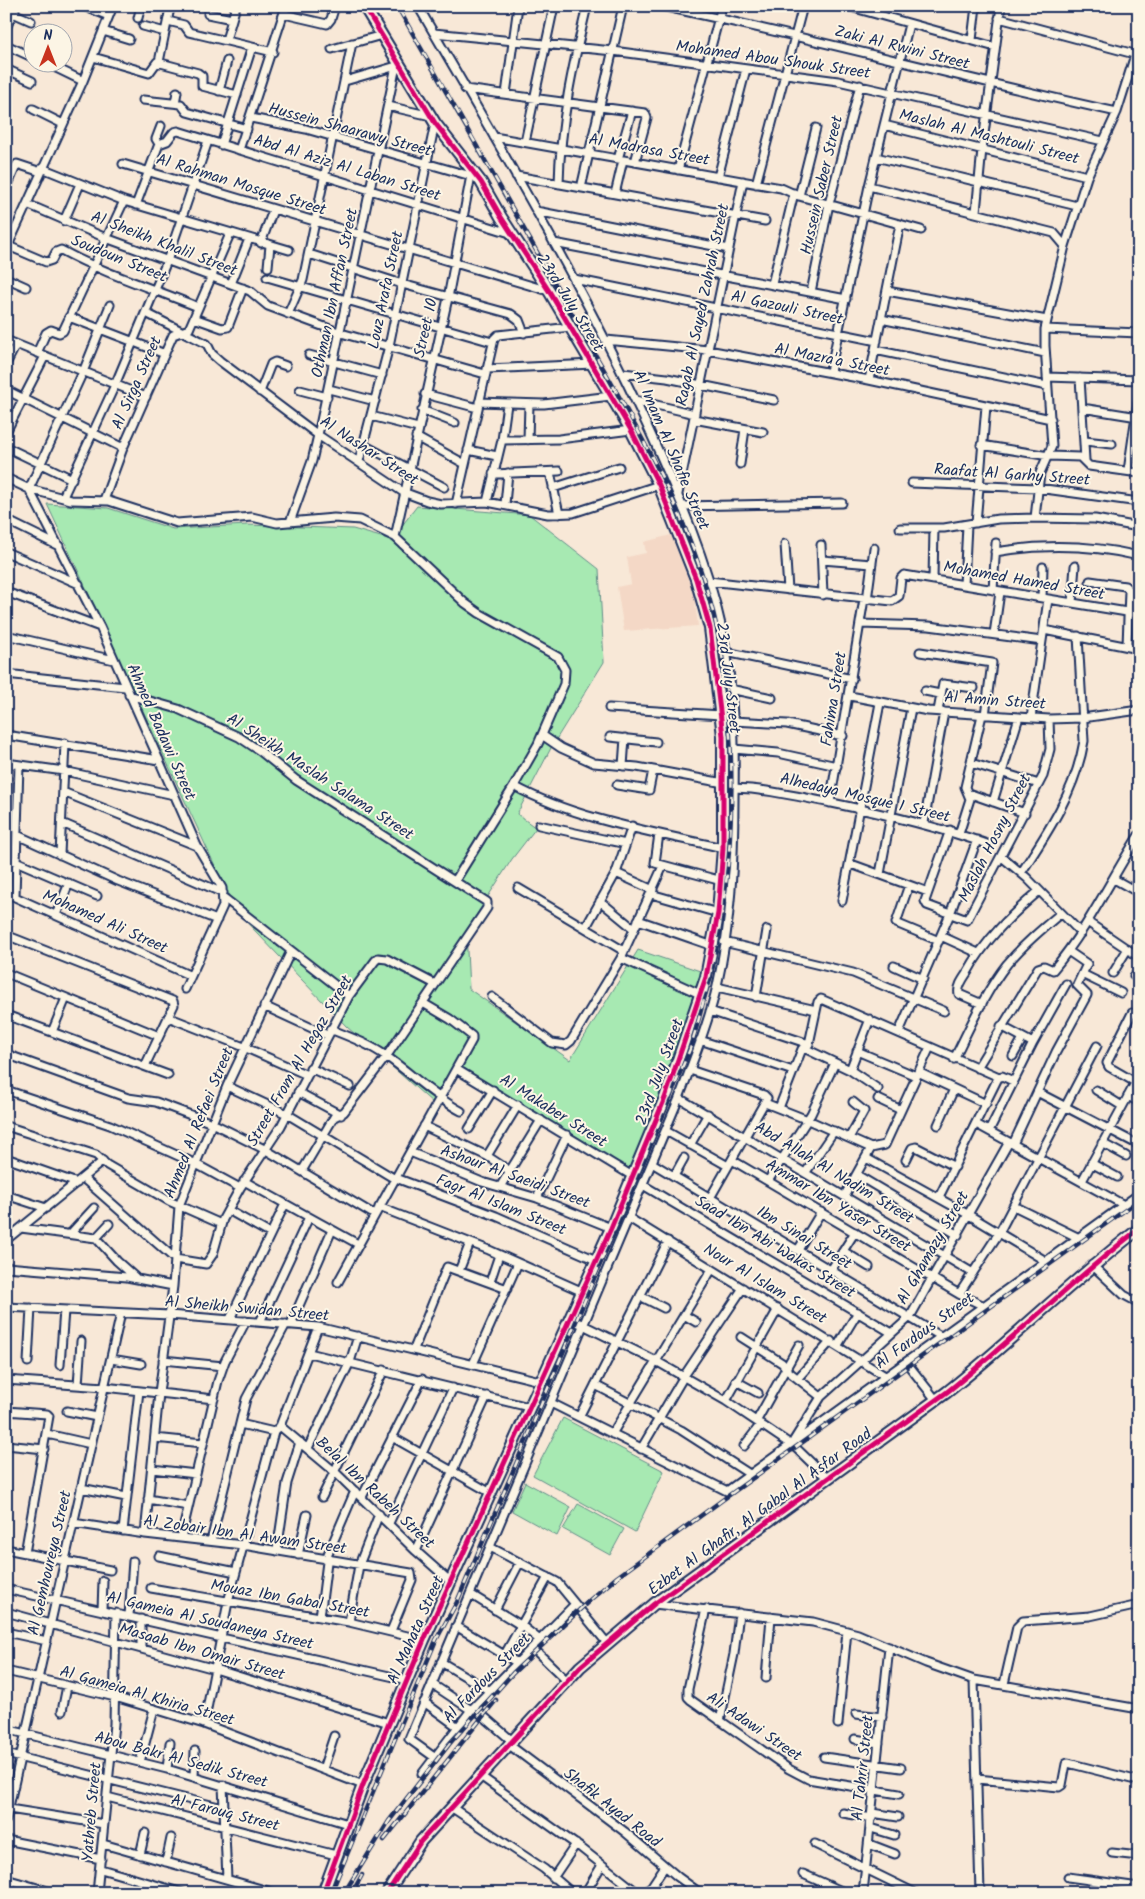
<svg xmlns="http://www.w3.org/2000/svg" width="1145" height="1899" font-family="Kalam,sans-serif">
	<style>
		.built { fill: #f4d8c6 }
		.green { fill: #a7e9b2; stroke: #618c88 }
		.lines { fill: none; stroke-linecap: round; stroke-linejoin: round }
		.street-casing { stroke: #1b2f5e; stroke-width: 11 }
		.secondary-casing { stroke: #1b2f5e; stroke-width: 14 }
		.street { stroke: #fcf5e5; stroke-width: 7 }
		.secondary { stroke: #fcf5e5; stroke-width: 10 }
		.rail-casing { stroke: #1b2f5e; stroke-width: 4.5 }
		.rail { stroke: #fcf5e5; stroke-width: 2.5; stroke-dasharray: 8; stroke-linecap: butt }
		.cycleway-casing { stroke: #fcf5e5; stroke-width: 8 }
		.cycleway { stroke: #d6006c; stroke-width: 5 }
		.labels { text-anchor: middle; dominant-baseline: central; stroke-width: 4; stroke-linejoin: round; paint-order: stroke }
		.street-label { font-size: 16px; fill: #1b2f5e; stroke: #fcf5e5 }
	</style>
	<rect width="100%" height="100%" fill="#f8e8d7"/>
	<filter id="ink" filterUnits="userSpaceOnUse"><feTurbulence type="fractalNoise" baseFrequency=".02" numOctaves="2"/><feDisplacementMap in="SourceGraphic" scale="10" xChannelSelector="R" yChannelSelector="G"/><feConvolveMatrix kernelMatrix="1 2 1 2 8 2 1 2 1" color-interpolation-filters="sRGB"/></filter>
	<g filter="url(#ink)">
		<path class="built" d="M671 535 694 594 698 626 624 631 617 587 631 584 627 557 646 553 644 542Z"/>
		<path class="green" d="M47 504 108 508 173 529 247 525 353 529 391 540 417 506 530 515 599 569 604 662 552 746 517 814 536 828 512 859 466 931 469 989 570 1060 638 950 706 973 634 1173 457 1064 433 1103 347 1027 236 911Z
			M563 1418 664 1471 635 1532 533 1475Z
			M525 1482 571 1507 557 1536 512 1511Z
			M578 1504 624 1529 610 1555 563 1529Z"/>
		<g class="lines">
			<g class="street-casing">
				<path id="street" d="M83 6 109 16
					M418 6C499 145 582 284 649 430 678 494 707 560 722 629 734 684 735 742 734 799 734 862 731 924 717 986 708 1024 693 1061 679 1098L409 1739 434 1757
					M661 6C814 38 964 79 1117 112
					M847 6 995 47
					M13 13 31 21
					M208 14 232 19
					M284 14 327 24 331 19 335 6
					M138 18 141 6
					M999 18 1138 55
					M168 21 184 25 189 32 273 52
					M143 26 165 32
					M6 28 16 6
					M103 31 129 39
					M434 33 613 51 838 81 1103 141
					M226 40 236 6
					M972 40 976 6
					M6 45 32 57
					M332 49 382 35
					M93 57 149 73 157 62 198 73 202 76V86L237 95
					M44 62 83 81
					M159 62 170 8
					M6 69 32 81
					M345 81 400 65
					M465 89 645 113 647 118 635 162
					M219 91 227 61
					M506 94 518 6
					M143 100 181 104 187 112 247 129
					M175 103 177 92
					M388 106 431 116
					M33 109 63 124
					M251 118 306 129 471 176
					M884 125 1087 176
					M494 137 781 188 799 196 921 230
					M525 142 554 6
					M159 144 167 141 174 132 178 131 510 233
					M221 145 252 47
					M239 150 286 6
					M876 157 1077 206
					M618 159 632 111
					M123 164 549 291
					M42 168 124 201 289 250
					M678 170 722 6
					M516 176 765 221
					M718 177 746 69
					M559 184C560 123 573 65 587 6
					M756 184 803 6
					M869 186 1054 233 1065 246
					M581 188 623 6
					M6 189 17 164 41 172
					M615 194 623 160
					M799 196 816 128
					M27 204 106 238 250 291 268 306 341 333 485 374
					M136 205 159 144 156 139 161 126
					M536 211 729 249
					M976 212 982 149 1001 6
					M64 221 80 184
					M261 243 273 210
					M554 243 846 299
					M6 245 46 262 52 260 56 252 61 250C105 274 152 288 198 307
					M6 250 83 81 113 6
					M309 254 402 284 511 314 519 320 524 333
					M268 267 270 245
					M267 277 492 342
					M6 278 26 287
					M574 279 877 341
					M231 284 249 239
					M772 284 794 193
					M887 291 1047 320
					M811 292 829 204 860 85
					M146 313 207 344 212 354 220 361 318 435 403 492 427 501 441 504 487 502 548 514 573 513 659 485
					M288 314 303 280 352 43
					M69 317 165 354
					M194 318 222 328 228 327 243 288
					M881 319 1045 353
					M1045 329 1139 333
					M6 340 146 397
					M606 340 708 350 869 380 1051 419
					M875 350 1047 386
					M37 353 46 333 51 330 59 333 63 331 124 201
					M309 355 382 375
					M6 364 16 345
					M487 369 593 364
					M830 372 869 186 909 24
					M623 373 667 378 774 400
					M1047 377 1139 380
					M1080 378 1085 460
					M869 380 900 224
					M329 389 375 401
					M6 390 123 448
					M300 390 327 397
					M260 392 271 364 275 362 286 366
					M425 394 478 408
					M635 400 695 414
					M479 402 544 404 611 396
					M1082 408 1138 417
					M422 410 455 423
					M371 416 418 428
					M694 419 763 432
					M6 432 45 356
					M416 437 465 464
					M502 440 559 439 631 430
					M528 440 529 404
					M1085 441 1112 444
					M364 445 444 487
					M981 445 1049 456 1080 457 1089 466 1139 473
					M6 447 72 479
					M468 450 497 456
					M359 461 389 346 435 123
					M740 464 745 429
					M1128 471 1139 395
					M550 472 559 514
					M493 474 559 471
					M6 478 29 489 71 500 109 501 177 523 252 517 277 523 334 518 360 520 395 537 465 603 479 613 558 657 565 670 564 684 538 744 514 786 455 881
					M912 483 1038 488 1139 502
					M553 488 619 467
					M29 489 100 627 197 846 222 888 223 906 185 989
					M29 489 83 372 110 305
					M678 494 743 181
					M63 497 115 385 167 261 208 141
					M104 500 123 448 173 335 189 329 230 234
					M487 502 502 440 507 404
					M456 504 494 339 498 335 571 327
					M505 504 508 473
					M683 506 842 503
					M1035 518 1040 473 1052 446 1045 346V329L1065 246 1087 177 1117 112 1135 55
					M6 520 59 546
					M290 522 312 461 318 435 396 66
					M976 523 986 406
					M900 528H944L998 519 1035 518 1095 519 1139 527
					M395 537 448 298 472 170
					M785 544 788 590
					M821 545 823 595
					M6 552 79 584
					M995 552C1042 544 1092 545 1139 556
					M822 560 872 564
					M933 580 934 528
					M709 581 892 601 899 596 901 578 904 575 1139 614
					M1090 581 1125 586 1129 590 1127 646
					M964 585 967 525
					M993 590 996 543
					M6 592 100 627
					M1042 598 1043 567
					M867 600 874 548
					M1072 603 1075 566
					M860 624 929 626 1042 641
					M1044 630 1139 649
					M994 634 1000 592
					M6 635 114 660
					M726 652 852 679
					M920 652 992 663 985 715
					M6 674 125 687
					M730 689 772 698
					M925 691 940 694
					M129 695 178 709 239 737 260 751 296 780 487 902V908L386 1057 344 1112 334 1117 302 1171
					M850 696 928 711 1049 719 1082 718 1139 710
					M609 708 721 715
					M938 711 943 684 974 688
					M1031 718 1048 599
					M733 721 787 724 843 736
					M6 735 159 760
					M542 735 561 748 594 763 637 767 724 783
					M610 737 656 742
					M734 749 778 753 837 766
					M6 763 64 771 174 795
					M971 763 1039 784
					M623 766 625 738
					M617 785 649 790 653 770
					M514 786C574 819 657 833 723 848
					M734 788C768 789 799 797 832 803 885 814 936 826 987 844
					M63 792 197 846
					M968 793 1025 813
					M993 802 1019 717
					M830 803 864 599
					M62 823 223 893
					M924 823 944 712
					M539 825 626 844
					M950 830 925 901 927 905 967 920 1043 776 1050 749 1049 719
					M659 834 655 863 722 881
					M959 834 970 799 965 787 982 715
					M17 835 118 881 217 920
					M60 855 65 743
					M1002 857 1027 878 1081 933
					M6 859 18 862 97 896
					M851 864 928 892
					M616 873 653 890
					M1021 873C1048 832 1076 790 1084 741L1078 636
					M880 874 911 708
					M1114 879 1139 893
					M909 885 896 923 939 941
					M518 888 624 951
					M1132 889 1139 879
					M6 893 191 976
					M651 894 718 913
					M15 896 19 765
					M224 898 349 996
					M600 901 634 929
					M842 901 880 703
					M56 915 69 883
					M638 920 713 946
					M1089 923 1139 957
					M586 927 616 873 632 826
					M6 935 173 1001 174 1005 145 1066
					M941 936 978 953
					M724 942 853 973 944 1011
					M621 958 700 994
					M894 966 923 979
					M6 973 159 1036
					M1113 973 1127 950
					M1082 974 1121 993
					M1134 976 1139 979
					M717 987 816 1010
					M492 997 552 1043 566 1045 571 1041 621 958 663 866
					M756 997 767 930
					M982 1004 959 994C957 987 963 979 967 973 985 940 1011 915 1039 891
					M264 1006 327 1035
					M710 1011 809 1044
					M1132 1013 1107 1063 1109 1067 1135 1082
					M6 1015 168 1075
					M168 1017 244 1047 307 1075
					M1001 1026 1033 1043
					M330 1029C350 1037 369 1044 386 1056 412 1074 433 1096 461 1111
					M52 1032 66 998
					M899 1032 950 914 977 840
					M700 1040 793 1071
					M804 1048 850 1070 878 1089
					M857 1051 916 1076
					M6 1054 128 1098 156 1102 212 1123 266 1150 375 1215
					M1013 1056 1023 1038
					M954 1059C970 1027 985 992 1007 964 1023 945 1042 929 1061 913
					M310 1068 350 1086
					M977 1068 1038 968 1044 966 1053 970C1089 927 1109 882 1139 835
					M456 1069 634 1177
					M690 1070 764 1095 767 1098 710 1198
					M850 1070 870 1019
					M918 1072 986 1104
					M227 1086 287 1114 395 1179
					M6 1090 110 1125 194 1163 240 1188
					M1096 1090 1122 1106
					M298 1092 341 1115
					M1039 1093 1139 1145
					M1128 1096 1139 1102
					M679 1098 973 1273
					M878 1099 901 1110
					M765 1103 808 1120 871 1148
					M779 1108 802 1049 809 1044 818 1002 821 999 999 1077
					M976 1124 1124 1205
					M938 1125 954 1089
					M6 1126 96 1155 107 1165 169 1201 221 1224
					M424 1126 487 1156 510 1171
					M469 1129 493 1090
					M666 1131 728 1166
					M989 1131 1033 1043 1066 984
					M849 1138 864 1111 853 1102
					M1102 1143 1126 1156
					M1013 1144 1056 1052 1087 995 1077 985 1087 964 1068 951
					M690 1145 708 1114
					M871 1148 885 1145 930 1047
					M410 1152 482 1182 537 1198 611 1228
					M487 1156 518 1105
					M6 1158 77 1183
					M866 1158 969 1215 1044 1260
					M732 1160 959 1294 984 1306
					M906 1160 912 1148 916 1147 955 1167
					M652 1163 942 1337
					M1091 1163 1117 1177
					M806 1172 834 1131
					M857 1175 958 1235
					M674 1176 684 1158
					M83 1178 175 1259 206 1264 213 1254 223 1219 240 1188 281 1126 349 996 375 961 378 958 387 959 435 984
					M396 1178 496 1216 596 1260
					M244 1181 358 1244
					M768 1181 811 1114 835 1063
					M1082 1181 1139 1076
					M643 1185 892 1333
					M500 1187 541 1120
					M6 1195 46 1208
					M845 1195 871 1148
					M939 1197 998 1078 1002 1076 1013 1081
					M537 1198 567 1135
					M1014 1206 1077 1237
					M379 1207 489 1250 581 1291
					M228 1210 269 1233
					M629 1218 885 1376
					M21 1228 96 1238 117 1261 135 1277
					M71 1233 94 1208
					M96 1238 109 1224
					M6 1240 103 1161
					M798 1250 821 1212
					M843 1251 869 1267
					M1092 1265 1124 1295 1139 1303
					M6 1267 127 1277 173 1286
					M831 1270 855 1232
					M459 1271 470 1243
					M338 1282 472 1040V1036L450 1019 423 1003
					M490 1282 499 1255
					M959 1294 999 1233 1097 1046
					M640 1296 664 1308
					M6 1307 169 1315 318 1327 540 1381
					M684 1315 696 1322
					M569 1318 656 1361 726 1401 796 1448 827 1478
					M230 1319 285 1204
					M260 1322 309 1217
					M291 1324 332 1230
					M741 1337 782 1363 788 1371 821 1397 794 1440
					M838 1345 858 1312
					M414 1349 447 1267 507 1289
					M309 1353 529 1407
					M111 1359 141 1364
					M163 1360 223 1366
					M28 1362 31 1308
					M906 1362 936 1400
					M473 1364 518 1263
					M60 1365 64 1310
					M798 1378 831 1341
					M6 1380 104 1387 214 1399
					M736 1381 758 1393
					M78 1385 81 1341
					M595 1385 681 1430 751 1475
					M821 1397 910 1317 1009 1142
					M726 1401 778 1309
					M551 1403 727 1491 1139 1194
					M6 1411 47 1414 49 1416 25 1553
					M67 1411 97 1417
					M579 1417 668 1241
					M757 1420 799 1345
					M240 1424 274 1432
					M280 1426 335 1472 416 1551 451 1582
					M47 1434 91 1444
					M612 1434 712 1269
					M392 1437 491 1493
					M155 1438 203 1443
					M6 1445 44 1449
					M744 1446 761 1424
					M308 1448 350 1362 358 1336
					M641 1449 684 1376 743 1288
					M152 1469 196 1474
					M81 1488 126 1497
					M322 1497 384 1370
					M362 1497 422 1379
					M148 1499 188 1506
					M73 1523 145 1534 243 1545 411 1573 412 1580 391 1631
					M389 1523 453 1388
					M123 1531 139 1391
					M145 1534 159 1393 173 1286 179 1206 227 1086 291 951
					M181 1538 218 1381 225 1361 246 1321
					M211 1541 246 1399 286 1324
					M490 1547 557 1582 607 1643
					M6 1549 110 1570
					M277 1551 287 1483 300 1442
					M416 1551 487 1396
					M298 1555 307 1515
					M159 1556 236 1572
					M151 1588 349 1622 424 1640
					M6 1589 407 1680
					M470 1594 522 1626 541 1641
					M654 1604 813 1622 858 1634 926 1663 974 1680 1139 1709
					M706 1609 688 1689V1697L691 1700 789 1769 808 1779 899 1794
					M102 1610 103 1581
					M495 1610 520 1562
					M6 1612 215 1669 389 1723
					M129 1616 133 1561
					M320 1617 328 1554 355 1491
					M141 1619V1648
					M349 1622 359 1565 379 1514
					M456 1626 516 1662
					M6 1632 47 1641
					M536 1645 535 1650 566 1680
					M504 1656 548 1577
					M441 1662 490 1691
					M6 1671 115 1697 204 1724 363 1785
					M766 1678 771 1617
					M974 1680 980 1893
					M432 1684 471 1710
					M1004 1684 1017 1627 1023 1621 1090 1616 1139 1605
					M424 1702 458 1727
					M474 1708 511 1740
					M62 1711 67 1686
					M856 1714 882 1717
					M720 1721 734 1654 739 1613
					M204 1724 228 1602 274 1432 280 1426 318 1327
					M838 1724 847 1631
					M6 1729 167 1769 348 1824
					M855 1739 879 1743
					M508 1744 625 1832 678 1877 700 1893
					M6 1754 223 1808
					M824 1757 901 1768
					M140 1762 154 1709
					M167 1769 170 1743
					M323 1769 334 1736
					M422 1774 471 1710 575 1604
					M479 1775 581 1848 638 1893
					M194 1777 195 1751
					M977 1779 1059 1787 1062 1785 1066 1764 1068 1763 1139 1781
					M223 1785 227 1879
					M107 1797 336 1855
					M451 1807 544 1869 572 1893
					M9 1809 104 1824
					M843 1813 872 1818
					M872 1813 898 1817
					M6 1820 121 1313
					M871 1828 894 1835
					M6 1840 101 1859
					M103 1844 275 1893
					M815 1844 915 1893
					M869 1844 895 1854
					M1112 1853 1139 1856
					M140 1855 145 1833
					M166 1862 171 1838
					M101 1869 183 1893
					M803 1874 846 1893
					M1068 1877 1139 1887
					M553 1878 576 1844
					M6 1879 55 1893
					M97 1893 114 1724 116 1613
					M585 1893 602 1865
					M625 1893 629 1886
					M647 1893 665 1866
					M863 1893 889 1647"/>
			</g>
			<g class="secondary-casing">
				<path id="secondary" d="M323 1893 363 1785 424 1640 611 1228 665 1098 706 977 718 913 723 848V736L710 628 696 579 659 485 631 430 549 291 501 217 481 182 435 123 364 6
					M387 1893 421 1841 580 1667 654 1604 947 1392C1013 1340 1072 1280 1139 1229"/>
			</g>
			<use href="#street" class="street"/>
			<use href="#secondary" class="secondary"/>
			<g class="rail-casing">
				<path id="rail" d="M384 1840 496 1700
					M331 1893 436 1640 457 1602 528 1436 690 1049C723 941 736 849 730 736 727 701 725 664 717 629 692 514 628 413 571 312 513 210 456 108 397 6
					M344 1893 389 1821 450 1743 513 1673 591 1599 617 1577 721 1501 1139 1200
					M352 1893 362 1875"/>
			</g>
			<use href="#rail" class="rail"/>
			<g class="cycleway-casing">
				<path id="cycleway" d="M323 1893 363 1785 424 1640 611 1228 665 1098 706 977 718 913 723 848V736L710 628 696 579 659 485 631 430 549 291 501 217 481 182 435 123 364 6
					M387 1893 421 1841 580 1667 654 1604 947 1392C1013 1340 1072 1280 1139 1229"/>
			</g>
			<use href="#cycleway" class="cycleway"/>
		</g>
	</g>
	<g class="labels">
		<g class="street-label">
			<text transform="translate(902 48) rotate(14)">Zaki Al Rwini Street</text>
			<text transform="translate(773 60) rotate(8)">Mohamed Abou Shouk Street</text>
			<text transform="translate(350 130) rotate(15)">Hussein Shaarawy Street</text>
			<text transform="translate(989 137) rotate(14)">Maslah Al Mashtouli Street</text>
			<text transform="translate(649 150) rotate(10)">Al Madrasa Street</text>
			<text transform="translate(347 168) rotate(17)">Abd Al Aziz Al Laban Street</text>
			<text transform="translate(241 185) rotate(17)">Al Rahman Mosque Street</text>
			<text transform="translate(822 185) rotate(-77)">Hussein Saber Street</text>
			<text transform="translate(164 244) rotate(21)">Al Sheikh Khalil Street</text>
			<text transform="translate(119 259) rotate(22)">Soudoun Street</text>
			<text transform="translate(386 290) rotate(-78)">Louz Arafa Street</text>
			<text transform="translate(335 293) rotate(-78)">Othman Ibn Affan Street</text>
			<text transform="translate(570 303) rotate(58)">23rd July Street</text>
			<text transform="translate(703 305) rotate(-78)">Ragab Al Sayed Zahrah Street</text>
			<text transform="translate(787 308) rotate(12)">Al Gazouli Street</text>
			<text transform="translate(426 328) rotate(-77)">Street 10</text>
			<text transform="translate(832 360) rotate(11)">Al Mazra'a Street</text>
			<text transform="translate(137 383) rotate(-66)">Al Sirga Street</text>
			<text transform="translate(671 450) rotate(67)">Al Imam Al Shafie Street</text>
			<text transform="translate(369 451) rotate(33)">Al Nashar Street</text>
			<text transform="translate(1012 475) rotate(4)">Raafat Al Garhy Street</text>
			<text transform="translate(1024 581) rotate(10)">Mohamed Hamed Street</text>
			<text transform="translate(728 678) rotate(83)">23rd July Street</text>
			<text transform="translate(834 699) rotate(-81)">Fahima Street</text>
			<text transform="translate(995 701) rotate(4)">Al Amin Street</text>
			<text transform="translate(161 732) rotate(66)">Ahmed Badawi Street</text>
			<text transform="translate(320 777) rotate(33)">Al Sheikh Maslah Salama Street</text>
			<text transform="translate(865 798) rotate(13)">Alhedaya Mosque 1 Street</text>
			<text transform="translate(995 838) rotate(-63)">Maslah Hosny Street</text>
			<text transform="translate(105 922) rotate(24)">Mohamed Ali Street</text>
			<text transform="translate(300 1061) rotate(-60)">Street From Al Hegaz Street</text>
			<text transform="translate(660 1072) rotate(-70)">23rd July Street</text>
			<text transform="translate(553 1111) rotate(32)">Al Makaber Street</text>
			<text transform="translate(199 1123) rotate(-68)">Ahmed Al Refaei Street</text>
			<text transform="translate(834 1173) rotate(31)">Abd Allah Al Nadim Street</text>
			<text transform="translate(515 1177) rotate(20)">Ashour Al Saeidi Street</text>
			<text transform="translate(501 1205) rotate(22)">Fagr Al Islam Street</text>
			<text transform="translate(838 1206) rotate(31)">Ammar Ibn Yaser Street</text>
			<text transform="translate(804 1238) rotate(31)">Ibn Sinai Street</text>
			<text transform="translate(775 1247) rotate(31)">Saad Ibn Abi Wakas Street</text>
			<text transform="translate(933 1248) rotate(-60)">Al Ghamazy Street</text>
			<text transform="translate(765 1284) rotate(31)">Nour Al Islam Street</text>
			<text transform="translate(247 1309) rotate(5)">Al Sheikh Swidan Street</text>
			<text transform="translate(925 1331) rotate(-36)">Al Fardous Street</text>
			<text transform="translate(375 1493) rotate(43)">Belal Ibn Rabeh Street</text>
			<text transform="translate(760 1512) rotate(-36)">Ezbet Al Ghafir, Al Gabal Al Asfar Road</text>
			<text transform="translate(245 1535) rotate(8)">Al Zobair Ibn Al Awam Street</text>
			<text transform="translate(50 1563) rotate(-77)">Al Gemhoureya Street</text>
			<text transform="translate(290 1599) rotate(10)">Mouaz Ibn Gabal Street</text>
			<text transform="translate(210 1621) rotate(13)">Al Gameia Al Soudaneya Street</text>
			<text transform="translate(416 1630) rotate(-66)">Al Mahata Street</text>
			<text transform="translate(202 1652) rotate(16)">Masaab Ibn Omair Street</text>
			<text transform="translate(487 1678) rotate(-46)">Al Fardous Street</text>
			<text transform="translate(147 1696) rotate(16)">Al Gameia Al Khiria Street</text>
			<text transform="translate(754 1727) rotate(34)">Ali Adawi Street</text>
			<text transform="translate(181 1760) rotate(15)">Abou Bakr Al Sedik Street</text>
			<text transform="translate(863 1768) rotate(-84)">Al Tahrir Street</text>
			<text transform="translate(612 1808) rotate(38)">Shafik Ayad Road</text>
			<text transform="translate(92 1812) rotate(-85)">Yathreb Street</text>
			<text transform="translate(225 1813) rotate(14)">Al Farouq Street</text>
		</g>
	</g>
	<rect width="1145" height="1899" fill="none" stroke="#fcf5e5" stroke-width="25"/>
	<rect x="12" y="12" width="1120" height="1874" fill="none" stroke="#1b2f5e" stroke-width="2" filter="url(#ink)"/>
	<g transform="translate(48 48)"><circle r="24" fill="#fcf5e5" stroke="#a2a6af"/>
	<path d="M0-4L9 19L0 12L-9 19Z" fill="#c8321e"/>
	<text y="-8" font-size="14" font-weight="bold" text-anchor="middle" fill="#1b2f5e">N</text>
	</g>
</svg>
